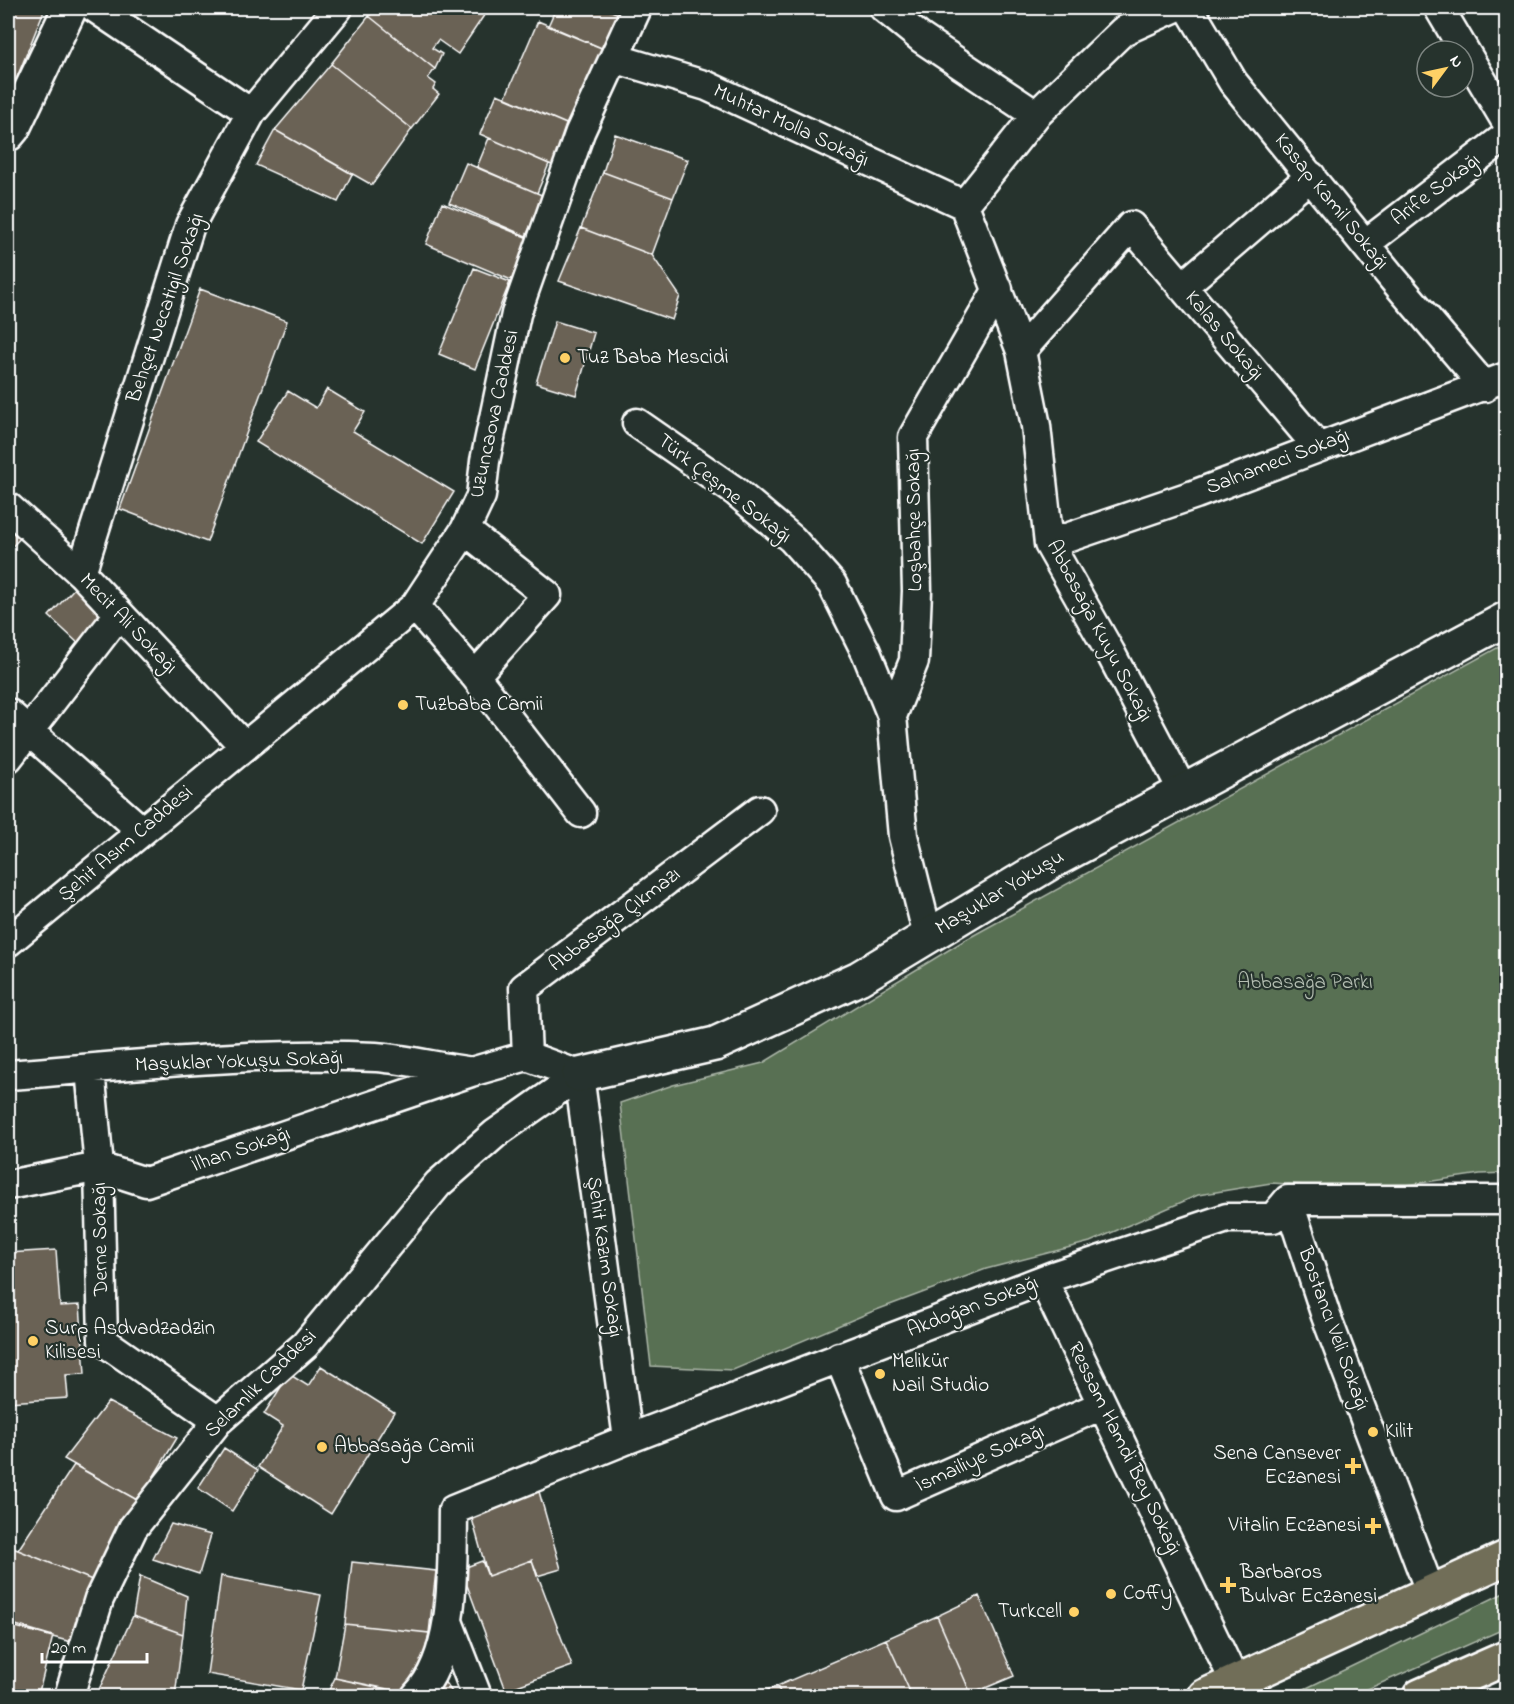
<svg xmlns="http://www.w3.org/2000/svg" width="1514" height="1704" font-family="'Indie Flower',sans-serif">
	<style>
		.green { fill: #596f53; stroke: #acb7a9; stroke-width: 1.5 }
		.building { fill: #6b6254; stroke: #fff; stroke-width: 1.5 }
		.lines { fill: none; stroke-linecap: round; stroke-linejoin: round }
		.street-casing { stroke: #fff; stroke-width: 33 }
		.secondary-casing { stroke: #fff; stroke-width: 38 }
		.primary-casing { stroke: #fff; stroke-width: 38 }
		.street { stroke: #26332d; stroke-width: 28 }
		.secondary { stroke: #26332d; stroke-width: 33 }
		.primary { stroke: #716e59; stroke-width: 33 }
		.poi-dot { fill: #ffd166; stroke: #26332d; stroke-width: 2 }
		.labels { text-anchor: middle; dominant-baseline: central; stroke-width: 4.5; stroke-linejoin: round; paint-order: stroke }
		.street-label { font-size: 21px; fill: #fff; stroke: #26332d }
		.poi-label { font-size: 21px; fill: #fff; stroke: #26332d; text-anchor: start }
		.park-label { font-size: 21px; fill: #b4beb2; stroke: #26332d }
	</style>
	<rect width="100%" height="100%" fill="#26332d"/>
	<filter id="ink" filterUnits="userSpaceOnUse"><feTurbulence type="fractalNoise" baseFrequency=".0167" numOctaves="2"/><feDisplacementMap in="SourceGraphic" scale="12" xChannelSelector="R" yChannelSelector="G"/><feConvolveMatrix kernelMatrix="1 2 1 2 8 2 1 2 1" color-interpolation-filters="sRGB"/></filter>
	<g filter="url(#ink)">
		<path class="green" d="M1506 643V1173L1480 1174 1379 1189 1271 1183 1198 1195 1090 1242 986 1269 871 1312 733 1370 651 1366 620 1103 673 1085 763 1063 965 940Z
			M1506 1592V1628L1352 1696H1290Z"/>
		<path class="building" d="M8 8H45L8 100Z
			M376 8H489L458 54 438 40 432 48 442 54 435 69 369 16Z
			M556 8H604L626 17 611 52 548 26Z
			M604 8H630L626 17Z
			M369 16 435 69 428 78 436 84 433 89 439 94 412 129 331 64Z
			M538 21 611 52 578 129 505 98Z
			M331 64 412 129 372 185 275 130Z
			M497 94 578 129 561 169 480 134Z
			M275 130 352 174 338 202 256 165Z
			M615 134 688 160 673 198 603 172Z
			M489 138 549 164 537 193 477 167Z
			M466 163 544 196 526 236 449 203Z
			M603 172 673 198 652 255 581 228Z
			M442 203 533 240 516 282 426 244Z
			M581 228 652 255 680 296 672 320 559 281Z
			M474 268 510 282 475 369 439 354Z
			M200 289 287 321 207 542 120 509Z
			M555 321 594 333 576 395 536 383Z
			M327 389 365 412 353 431 454 492 422 544 256 442 288 391 316 408Z
			M8 519 24 534 8 551Z
			M79 583 111 612 80 645 49 616Z
			M8 598 16 605 8 615Z
			M56 1250 60 1306 80 1305 85 1374 66 1375 68 1398 8 1402V1253Z
			M321 1366 394 1412 331 1514 258 1467 283 1426 264 1414 289 1374 308 1386Z
			M108 1402 177 1438 139 1501 64 1459Z
			M224 1448 258 1470 232 1511 198 1488Z
			M74 1465 139 1501 97 1582 18 1550Z
			M538 1488 561 1569 537 1576 532 1560 488 1576 469 1508Z
			M171 1524 211 1535 199 1574 153 1559Z
			M8 1546 97 1582 75 1643 8 1625Z
			M532 1560 572 1666 506 1690 461 1569 482 1561 488 1576Z
			M352 1562 436 1571 429 1633 345 1624Z
			M140 1576 187 1596 183 1634 133 1616Z
			M221 1576 321 1595 301 1690 207 1674Z
			M979 1596 1014 1676 971 1694 937 1616Z
			M133 1616 183 1634 175 1696H96Z
			M937 1616 971 1694 965 1696H912L886 1639Z
			M9 1623 53 1636 38 1696H8Z
			M345 1624 429 1633 416 1695 335 1678Z
			M886 1639 912 1696H782L777 1686Z
			M440 1676 455 1696H421Z
			M335 1678 403 1693 400 1696H326Z
			M777 1686 782 1696H754Z"/>
		<g class="lines">
			<g class="street-casing">
				<path id="street" d="M95 8 251 113
					M884 8 921 38 1036 115
					M1174 8 1123 31 1036 115 964 205 1021 351 1036 426 1049 544 1110 652 1183 791
					M1189 8 1233 82 1394 280 1485 387
					M1439 8 1506 121
					M614 58 707 86 964 205
					M1365 244 1506 136
					M1182 287 1311 176
					M1021 351 1131 226 1317 446
					M637 423 735 491 792 539 832 584 866 652 892 716
					M8 507 81 573 244 746
					M1049 544 1196 494 1506 377
					M81 573 190 225 251 113 338 8
					M415 606 475 676 547 595 465 530
					M475 676 581 813
					M8 713 141 830
					M8 758 119 614
					M928 936 903 836 892 716 914 661 917 591 913 437 998 289
					M8 942 415 606 465 530 481 496 485 461 516 314 580 132 637 8
					M527 1056 524 988 760 810
					M90 1069 99 1167 103 1341 218 1421
					M8 1075C130 1066 253 1051 376 1057 405 1059 436 1067 466 1071
					M579 1075 628 1439
					M8 1185 99 1167 146 1182 471 1072 527 1056 579 1075
					M1288 1200 1326 1316 1430 1591
					M1044 1282 1235 1682
					M839 1357 896 1496 1102 1405
					M449 1624 477 1696
					M69 1696 99 1599 133 1528 218 1421 305 1345 438 1184 495 1134 579 1075
					M416 1696C457 1653 452 1567 453 1510L628 1439 1053 1276 1227 1218H1273L1288 1200H1506"/>
			</g>
			<g class="secondary-casing">
				<path id="secondary" d="M8 134 13 128 70 8
					M579 1075 715 1044 859 978 1053 861 1506 619"/>
			</g>
			<g class="primary-casing">
				<path id="primary" d="M1205 1696 1506 1558
					M1420 1696 1506 1658"/>
			</g>
			<use href="#street" class="street"/>
			<use href="#secondary" class="secondary"/>
			<use href="#primary" class="primary"/>
		</g>
	</g>
	<g class="poi-dot">
		<circle cx="565" cy="358" r="6"/>
		<circle cx="403" cy="705" r="6"/>
		<circle cx="33" cy="1341" r="6"/>
		<circle cx="880" cy="1374" r="6"/>
		<circle cx="1373" cy="1432" r="6"/>
		<circle cx="322" cy="1447" r="6"/>
		<path d="M1350 1457h6v6h6v6h-6v6h-6v-6h-6v-6h6z"/>
		<path d="M1370 1517h6v6h6v6h-6v6h-6v-6h-6v-6h6z"/>
		<path d="M1225 1576h6v6h6v6h-6v6h-6v-6h-6v-6h6z"/>
		<circle cx="1111" cy="1594" r="6"/>
		<circle cx="1074" cy="1612" r="6"/>
	</g>
	<g class="labels">
		<g class="street-label">
			<text transform="translate(791 126) rotate(25)">Muhtar Molla Sokağı</text>
			<text transform="translate(1436 190) rotate(-37)">Arife Sokağı</text>
			<text transform="translate(1331 202) rotate(51)">Kasap Kamil Sokağı</text>
			<text transform="translate(166 308) rotate(-71)">Behçet Necatigil Sokağı</text>
			<text transform="translate(1224 336) rotate(50)">Kalas Sokağı</text>
			<text transform="translate(495 414) rotate(-78)">Uzuncaova Caddesi</text>
			<text transform="translate(1278 462) rotate(-21)">Salnameci Sokağı</text>
			<text transform="translate(724 489) rotate(38)">Türk Çeşme Sokağı</text>
			<text transform="translate(915 520) rotate(-91)">Loşbahçe Sokağı</text>
			<text transform="translate(128 624) rotate(46)">Mecit Ali Sokağı</text>
			<text transform="translate(1099 631) rotate(62)">Abbasağa Kuyu Sokağı</text>
			<text transform="translate(126 844) rotate(-40)">Şehit Asım Caddesi</text>
			<text transform="translate(1000 893) rotate(-31)">Maşuklar Yokuşu</text>
			<text transform="translate(615 920) rotate(-37)">Abbasağa Çıkmazı</text>
			<text transform="translate(239 1062) rotate(-2)">Maşuklar Yokuşu Sokağı</text>
			<text transform="translate(241 1150) rotate(-19)">İlhan Sokağı</text>
			<text transform="translate(101 1239) rotate(-91)">Derne Sokağı</text>
			<text transform="translate(604 1257) rotate(82)">Şehit Kazım Sokağı</text>
			<text transform="translate(973 1307) rotate(-21)">Akdoğan Sokağı</text>
			<text transform="translate(1333 1329) rotate(70)">Bostancı Veli Sokağı</text>
			<text transform="translate(261 1384) rotate(-44)">Selamlık Caddesi</text>
			<text transform="translate(1124 1449) rotate(64)">Ressam Hamdi Bey Sokağı</text>
			<text transform="translate(980 1459) rotate(-24)">İsmailiye Sokağı</text>
		</g>
		<g class="poi-label">
			<text x="577" y="358">Tuz Baba Mescidi</text>
			<text x="415" y="705">Tuzbaba Camii</text>
			<text x="45" y="1329">Surp Asdvadzadzin<tspan x="45" dy="24">Kilisesi</tspan></text>
			<text x="892" y="1362">Melikür<tspan x="892" dy="24">Nail Studio</tspan></text>
			<text x="1385" y="1432">Kilit</text>
			<text x="334" y="1447">Abbasağa Camii</text>
			<text x="1341" y="1454" text-anchor="end">Sena Cansever<tspan x="1341" dy="24">Eczanesi</tspan></text>
			<text x="1361" y="1526" text-anchor="end">Vitalin Eczanesi</text>
			<text x="1240" y="1573">Barbaros<tspan x="1240" dy="24">Bulvar Eczanesi</tspan></text>
			<text x="1123" y="1594">Coffy</text>
			<text x="1062" y="1612" text-anchor="end">Turkcell</text>
		</g>
		<g class="park-label">
			<text x="1305" y="983">Abbasağa Parkı</text>
		</g>
	</g>
	<rect width="1514" height="1704" fill="none" stroke="#26332d" stroke-width="30"/>
	<rect x="15" y="15" width="1484" height="1674" fill="none" stroke="#fff" stroke-width="2" filter="url(#ink)"/>
	<g transform="translate(1445 69) rotate(57)"><circle r="28" fill="#26332d" stroke="#7d8581" stroke-width="1.5"/>
	<path d="M0-4.5L10 22L0 15L-10 22Z" fill="#ffd166"/>
	<text y="-9" font-size="16" font-weight="bold" text-anchor="middle" fill="#ffffff">N</text>
	</g>
	<path d="M42 1653v9h105v-9" fill="none" stroke="#ffffff" stroke-width="3"/>
	<text x="51" y="1653" font-size="18" fill="#ffffff" stroke="#26332d" stroke-width="4.5" paint-order="stroke">20 m</text>
</svg>
